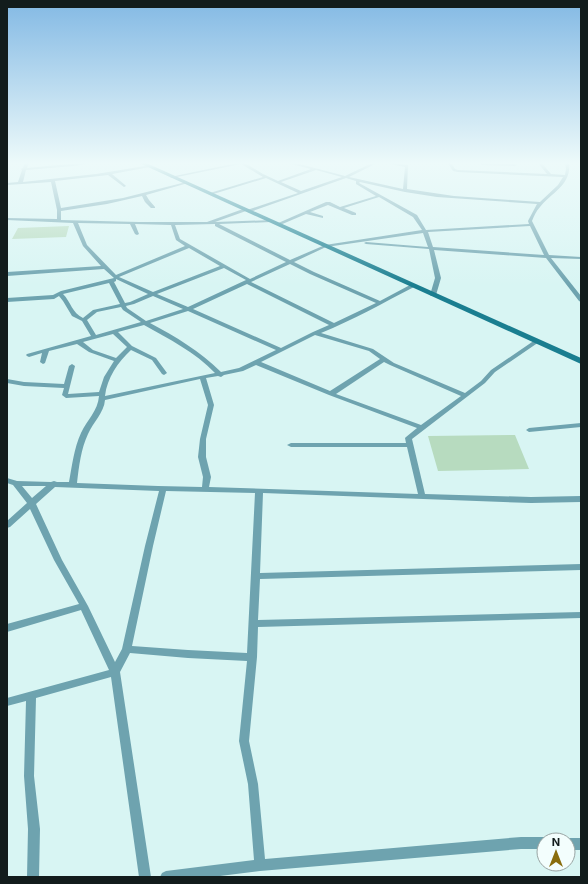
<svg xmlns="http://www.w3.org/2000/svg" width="588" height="884" font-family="Inter,sans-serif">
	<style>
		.green { fill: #b7dbbf }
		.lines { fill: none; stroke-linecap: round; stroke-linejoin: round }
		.street { fill: #6ea3af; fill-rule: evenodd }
		.secondary { fill: #1a7e90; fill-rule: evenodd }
	</style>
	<rect width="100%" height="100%" fill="#d8f5f3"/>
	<path class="green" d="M69 226 66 237 12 239 18 228Z
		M515 435 529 469 438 471 428 436Z"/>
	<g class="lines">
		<path class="street" d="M25 162H29L27 168 89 162H98L74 166 26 170 23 182 96 174 151 165V167H150L112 174 125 185 126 186 124 187 108 175 55 181 61 208 123 198 186 182 188 183 146 195 149 200 155 207V208H151L145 202 142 196 107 204 61 211V220L139 222H207L243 209 247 210 298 193 266 178 210 195V193L263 177 241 164 172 178 170 177 242 162H249L245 163 263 174 278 181 311 169 287 163 286 162H292L345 176 374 162H379L349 177 403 189 405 167 380 162H388L408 165 407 189 454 196 540 202 558 185 563 177 458 172 453 171 447 162H451L455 169 458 170 547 174 537 162H541L551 174 565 175 566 169 565 162H569C572 185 552 192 540 207 536 211 534 216 532 221L549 255 581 257V259L551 258 581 296V302L579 301 546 258 434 250 441 278 436 295 435 296H431L430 295 435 278 429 249 366 244 364 243 366 242 428 247 423 233 326 247 294 262 314 272 380 301 410 285H414V287C383 303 353 320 321 333L373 349 394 363 465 393 481 381 491 370 535 340H539V342L495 372 485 383 412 439 425 494 531 497 581 496V502L531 503 263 493 260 573 581 564V570L260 579 258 620 581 612V618L258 627 257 657 249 741 258 784 265 859 521 837H544L548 839 549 840H544V849H521L260 871 212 877H160L162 873 166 871 254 860 248 784 239 741 247 661 188 658 130 653 120 672 151 877H139L111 677 36 698 34 776 40 829 39 877H27L28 829 24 776 26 701 7 706V698L109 670 81 610 7 632V624L79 604 54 560 30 509 10 527 7 528V521L27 503 13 485 7 483V478L17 481 51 482 54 481 57 482H69C72 466 74 448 81 433 87 420 98 411 99 396L66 398 62 395 64 388 24 386 7 383V379L24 382 64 384 69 366 72 364 75 366 68 394 99 392 104 377 114 361 89 352 77 344 49 351 45 363 43 364 40 362 42 353 29 357 27 356 26 355 27 354 91 336 82 321 72 316 63 301 59 296 54 299 7 302V298L53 295 61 291 114 278 104 269 7 276V272L101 266 83 246 73 223 7 220V218L57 219V210L51 182 7 185V183L18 182 22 170 21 169 23 168ZM316 170 342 177 301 191 281 182ZM346 178 356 181V184L376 196 340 207 330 202H326L276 224 280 225 306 214 323 218V216L310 212 328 205 352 215H356V213L344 208 379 197 413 217 422 230 325 245 290 260 219 224 271 222H273V220L215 222 246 211 250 212ZM360 182 405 192 437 197 537 204 529 219 528 221 529 224 426 230 417 215 359 183ZM78 223 130 224 135 234 137 235 139 234 135 224 171 225 176 240 185 246 116 275 87 245ZM215 224V226L286 262 250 279 180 239 175 225ZM530 226 544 255 433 247 428 232ZM189 248 220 266 153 292 119 277ZM290 264 310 274 376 303 334 323 251 282ZM224 268 246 280 188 307 157 294ZM116 279 148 294 130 302 125 303 114 282 116 281ZM109 283 120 304 93 310 83 318C72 313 71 302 63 294ZM247 284 329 325 313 332 281 348 193 309ZM153 296 183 309 146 321 127 308 126 306 134 304ZM121 307 123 310 141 322 96 335 87 320 97 312ZM188 311 276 350 239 368 221 372C200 351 176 337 150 323ZM144 325C169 339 195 352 215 373L105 396C107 378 118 362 131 350L152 360 162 374 164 375 167 373 156 358 132 346 118 332ZM113 334 127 347 116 358 93 350 83 342ZM315 335 369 351 380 359 330 391 261 362ZM384 362 390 365 461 396 421 425 336 394ZM256 365 329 395 417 428 406 437 405 438 406 443H291L287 445 291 447H407L418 494 209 487 211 477 206 457V439L214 405 206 378 218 376 221 377 224 375 243 371ZM200 379 208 405 200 439 198 457 203 477 202 487 158 486 77 483C79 466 81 449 88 434 93 422 104 413 105 400ZM22 486H46L32 498ZM55 487 159 491 145 546 122 649 115 662 88 606 62 560 36 504ZM166 491 255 493 247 653 188 650 132 646 153 546Z
			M482 163 515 164 517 165 515 166 481 165V163Z
			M581 423V427L529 432 526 430 529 428Z
			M568 838H581V850H568V840H564Z"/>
		<path class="secondary" d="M137 162H144L581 358V364Z"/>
	</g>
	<linearGradient id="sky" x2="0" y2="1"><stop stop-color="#83b9e4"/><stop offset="0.57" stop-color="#edfafa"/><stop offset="1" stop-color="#edfafa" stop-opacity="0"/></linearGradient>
	<rect width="588" height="286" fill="url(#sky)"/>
	<rect width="588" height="884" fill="none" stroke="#121c1c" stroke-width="16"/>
	<g transform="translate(556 852)"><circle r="19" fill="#f3fefd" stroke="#99a4a3"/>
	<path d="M0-3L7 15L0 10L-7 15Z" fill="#896d0d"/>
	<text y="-6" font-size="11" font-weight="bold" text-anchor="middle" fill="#121c1c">N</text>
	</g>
</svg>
